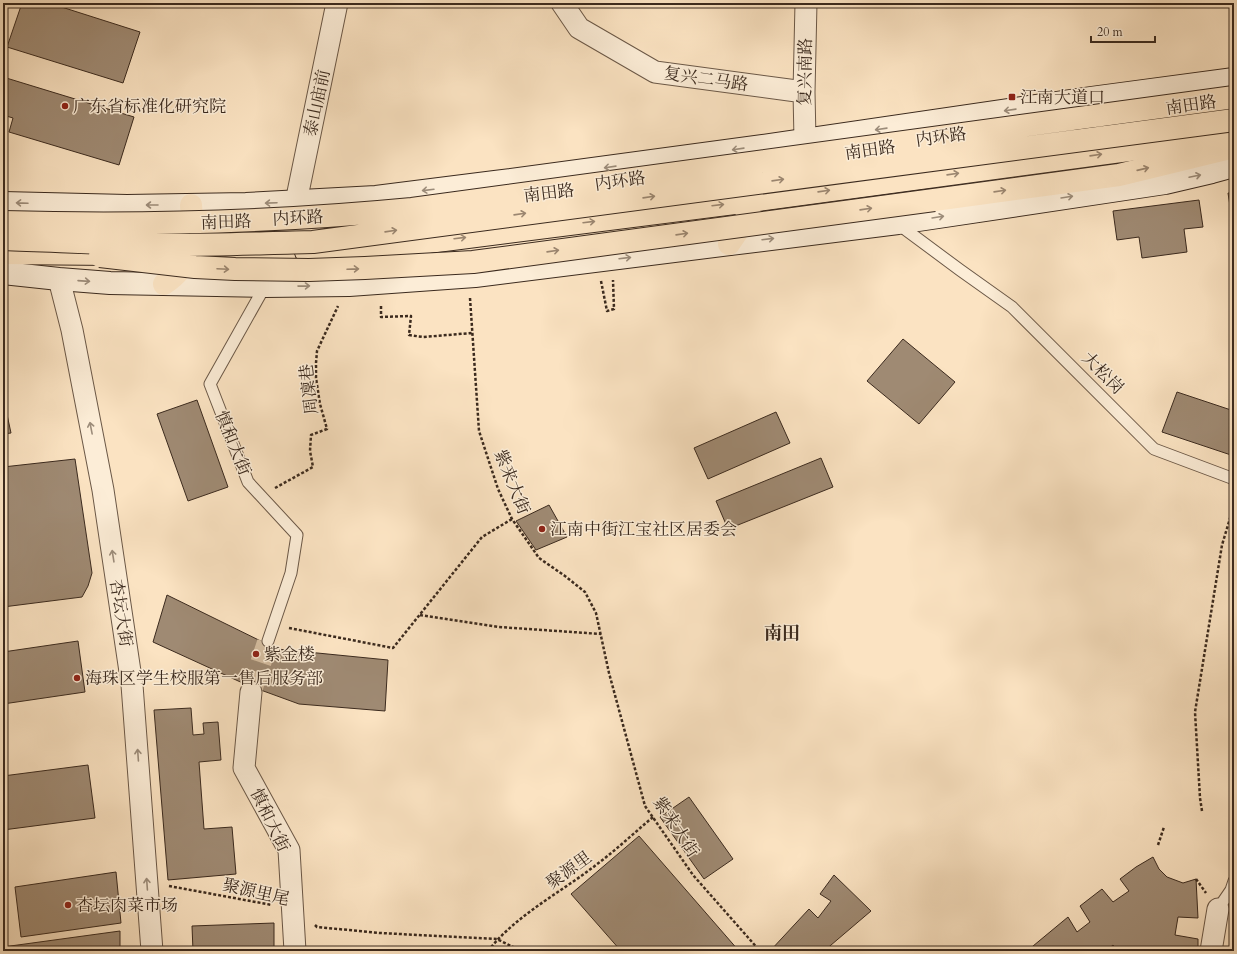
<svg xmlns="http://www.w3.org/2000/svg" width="1237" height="954" font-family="Cardo,'Noto Serif SC',serif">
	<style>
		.building { fill: #9f8a73; stroke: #3b2a1e }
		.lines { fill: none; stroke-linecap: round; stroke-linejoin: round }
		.street-tunnel { stroke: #d5bea1; stroke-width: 21; stroke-dasharray: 21 10; stroke-linecap: butt }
		.lane-casing { stroke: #6b5847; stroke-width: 13 }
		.street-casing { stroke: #6b5847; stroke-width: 23 }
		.secondary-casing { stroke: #3b2a1e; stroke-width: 24 }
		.primary-casing { stroke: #3b2a1e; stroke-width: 24 }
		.highway-casing { stroke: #3b2a1e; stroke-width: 24 }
		.path { stroke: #3b2a1e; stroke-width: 2.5; stroke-dasharray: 3 2; stroke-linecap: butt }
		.lane { stroke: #fcedd7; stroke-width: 11 }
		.street { stroke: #fcedd7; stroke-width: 21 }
		.secondary { stroke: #fcedd7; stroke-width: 22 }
		.primary { stroke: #fbe3c2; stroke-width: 22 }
		.highway { stroke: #fbe3c2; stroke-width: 22 }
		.highway-bridge-casing { stroke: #3b2a1e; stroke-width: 24; stroke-linecap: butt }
		.highway-bridge { stroke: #fbe3c2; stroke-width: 22 }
		.oneway { stroke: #9c8c7a }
		.oneway2 { stroke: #9b8670 }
		.poi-dot { fill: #8f2418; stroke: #fcedd7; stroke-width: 1.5 }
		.labels { text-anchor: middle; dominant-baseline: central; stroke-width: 3; stroke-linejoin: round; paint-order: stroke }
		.street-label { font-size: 17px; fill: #3b2a1e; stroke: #fcedd7 }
		.poi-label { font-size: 17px; fill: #3b2a1e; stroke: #fcedd7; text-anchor: start }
		.neighbourhood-label { font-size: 18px; font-weight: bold; fill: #3b2a1e; stroke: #fcedd7 }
	</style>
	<rect width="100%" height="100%" fill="#fbe3c2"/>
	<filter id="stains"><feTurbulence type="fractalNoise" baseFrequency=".005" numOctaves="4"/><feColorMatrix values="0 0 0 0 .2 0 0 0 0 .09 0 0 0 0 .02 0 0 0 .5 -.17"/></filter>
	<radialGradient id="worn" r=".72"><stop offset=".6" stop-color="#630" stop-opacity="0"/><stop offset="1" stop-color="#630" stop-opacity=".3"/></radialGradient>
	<path class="building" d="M22 3H49L140 32 123 83 7 47Z
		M3 77 134 117 119 165 9 132 13 118 3 115 4 109 3 108Z
		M1228 193H1234V233V232Z
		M1199 200 1203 227 1184 229 1187 252 1142 258 1139 237 1117 240 1113 211Z
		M903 339 955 382 919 424 867 381Z
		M1177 392 1234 411V446L1231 455 1162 432Z
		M3 396 11 433 3 434Z
		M197 400 228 487 188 501 157 414Z
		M776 412 790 443 708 479 694 448Z
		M821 458 833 487 728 529 716 501Z
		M75 459 92 573 88 586 82 597 3 607V467Z
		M549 505 567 537 536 550 516 521Z
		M167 595 277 649 388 660 385 711 299 704 247 685 153 642Z
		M78 641 85 692 3 704V652Z
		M191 708 193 735 204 734 203 723 218 722 221 760 199 762 204 829 232 827 236 874 168 880 154 710Z
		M88 765 95 818 3 830V776Z
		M689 797 733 859 704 879 660 817Z
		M639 836 739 951H621L571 894Z
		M1153 857 1159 869 1167 877 1183 883 1196 879 1198 918 1178 917 1175 935 1198 939V951H1118L1113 945 1106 951H1027L1068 917 1077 932 1090 922 1080 906 1102 889 1113 902 1129 891 1120 879 1136 867Z
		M116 872 121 923 21 937 15 887Z
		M834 875 871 911 824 951H770L809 909 818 918 831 901 820 894Z
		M274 923V951H193L192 926Z
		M120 931V951H3V947Z"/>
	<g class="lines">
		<path class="street-tunnel" d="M251 692 268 641"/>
		<g class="lane-casing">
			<path id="lane" d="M898 224 960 270 1012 307 1154 449 1234 479
				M265 286 210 384 248 482 297 535 291 573 268 641
				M1218 909 1231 890 1234 881"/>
		</g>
		<g class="street-casing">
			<path id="street" d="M562 3 579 28 655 72 804 92
				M805 140 804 92 806 3
				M296 202 337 3
				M59 279 72 330 103 490 132 685 152 951
				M251 692 244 768 289 850 295 951
				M1211 951 1218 909"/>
		</g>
		<g class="secondary-casing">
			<path id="secondary" d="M3 203 127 206 246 204 376 197 495 182 763 146 1091 98 1234 79
				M3 273 59 279 110 283 265 286 349 285 475 276 898 223 1165 183 1212 172 1234 166"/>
		</g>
		<g class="primary-casing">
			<path id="primary" d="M729 244 750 213
				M306 252 365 248 421 243 758 200 1136 149 1225 143
				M3 253 112 254
				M164 284C194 265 194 237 191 205"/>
		</g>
		<g class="highway-casing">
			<path id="highway" d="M934 200 1119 175 1234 147"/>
		</g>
		<path class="path" d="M601 281 607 311 614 309 613 280
			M470 298 479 431 498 489 512 519 539 558 565 576 585 592 596 613 609 673 645 806 693 875 760 951
			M381 306V317L411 316 409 335 423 337 472 333
			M275 488 313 467 310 451 311 435 327 429 320 404 316 378V363L317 351 338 306
			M420 615 499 627 601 634
			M289 628 393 648 482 537 512 519
			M1202 811 1200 798 1195 712 1222 545 1234 505
			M1158 845 1164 827
			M1196 879 1206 893
			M169 886 272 905
			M315 925 317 927 380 933 497 939 521 951
			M488 951C516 915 560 893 596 865 616 850 634 833 653 817"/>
		<use href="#lane" class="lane"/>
		<use href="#street" class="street"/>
		<use href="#secondary" class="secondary"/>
		<use href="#primary" class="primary"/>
		<use href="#highway" class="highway"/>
		<g class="highway-bridge-casing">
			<path id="highway-bridge" d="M3 222C139 226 276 222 412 209L1234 97
				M3 239C60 241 116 244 173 245 220 245 266 243 313 242L1234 120
				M100 256 195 267 235 269 309 270 365 268 473 262 934 200"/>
		</g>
		<use href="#highway-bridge" class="highway-bridge"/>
	</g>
	<defs><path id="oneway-shaft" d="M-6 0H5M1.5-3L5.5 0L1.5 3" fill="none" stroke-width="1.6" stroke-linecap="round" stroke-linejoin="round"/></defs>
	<g class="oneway">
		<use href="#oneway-shaft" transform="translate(1010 110) rotate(172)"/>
		<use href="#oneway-shaft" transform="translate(881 129) rotate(172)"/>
		<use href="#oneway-shaft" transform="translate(738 149) rotate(172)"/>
		<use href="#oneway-shaft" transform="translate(610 167) rotate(172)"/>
		<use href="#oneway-shaft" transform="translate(1195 176) rotate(-12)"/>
		<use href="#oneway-shaft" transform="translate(428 190) rotate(173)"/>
		<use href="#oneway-shaft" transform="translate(1067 197) rotate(-9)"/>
		<use href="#oneway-shaft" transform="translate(22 203) rotate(-178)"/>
		<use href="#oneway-shaft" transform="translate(271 203) rotate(178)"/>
		<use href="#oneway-shaft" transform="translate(152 205) rotate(180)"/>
		<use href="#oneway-shaft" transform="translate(938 217) rotate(-9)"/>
		<use href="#oneway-shaft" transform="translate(768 239) rotate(-7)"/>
		<use href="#oneway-shaft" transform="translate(625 258) rotate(-7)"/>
		<use href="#oneway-shaft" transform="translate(84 281) rotate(4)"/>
		<use href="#oneway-shaft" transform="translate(304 286) rotate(-1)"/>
		<use href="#oneway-shaft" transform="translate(91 428) rotate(-101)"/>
		<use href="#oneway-shaft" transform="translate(113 556) rotate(-99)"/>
		<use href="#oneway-shaft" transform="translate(138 755) rotate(-94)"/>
		<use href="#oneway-shaft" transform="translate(147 884) rotate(-94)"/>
	</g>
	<g class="oneway2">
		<use href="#oneway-shaft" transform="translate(1096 155) rotate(-8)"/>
		<use href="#oneway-shaft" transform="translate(1143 169) rotate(-13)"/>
		<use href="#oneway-shaft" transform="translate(953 174) rotate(-8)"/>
		<use href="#oneway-shaft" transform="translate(778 180) rotate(-8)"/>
		<use href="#oneway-shaft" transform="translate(824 191) rotate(-8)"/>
		<use href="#oneway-shaft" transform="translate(1000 191) rotate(-8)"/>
		<use href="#oneway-shaft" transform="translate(649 197) rotate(-8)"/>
		<use href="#oneway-shaft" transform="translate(718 205) rotate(-7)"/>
		<use href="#oneway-shaft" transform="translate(866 209) rotate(-8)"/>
		<use href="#oneway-shaft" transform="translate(520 214) rotate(-8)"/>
		<use href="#oneway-shaft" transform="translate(589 222) rotate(-7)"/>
		<use href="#oneway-shaft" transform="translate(391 231) rotate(-8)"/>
		<use href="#oneway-shaft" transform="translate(682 234) rotate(-8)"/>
		<use href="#oneway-shaft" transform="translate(460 238) rotate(-7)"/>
		<use href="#oneway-shaft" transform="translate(553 251) rotate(-8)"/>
		<use href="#oneway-shaft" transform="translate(223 269) rotate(3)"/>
		<use href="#oneway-shaft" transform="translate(353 269) rotate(-2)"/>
	</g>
	<g class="poi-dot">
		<rect x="1008" y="93" width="8" height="8" rx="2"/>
		<circle cx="65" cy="106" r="4"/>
		<circle cx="542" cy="529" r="4"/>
		<circle cx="256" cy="654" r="4"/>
		<circle cx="77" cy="678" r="4"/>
		<circle cx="68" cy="905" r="4"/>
	</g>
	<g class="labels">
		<g class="street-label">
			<text transform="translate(805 72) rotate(-89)">复兴南路</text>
			<text transform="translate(706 79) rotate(8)">复兴二马路</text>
			<text transform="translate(317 103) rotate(-78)">泰山庙前</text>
			<text transform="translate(1191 105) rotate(-8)">南田路</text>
			<text transform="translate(941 137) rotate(-8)">内环路</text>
			<text transform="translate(870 150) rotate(-8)">南田路</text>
			<text transform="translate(620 181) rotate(-8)">内环路</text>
			<text transform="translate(549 193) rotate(-7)">南田路</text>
			<text transform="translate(298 218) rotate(-3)">内环路</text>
			<text transform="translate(226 222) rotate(-2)">南田路</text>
			<text transform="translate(1103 373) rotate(45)">大松岗</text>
			<text transform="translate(309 389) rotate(-97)">周凜巷</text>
			<text transform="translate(233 443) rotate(68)">慎和大街</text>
			<text transform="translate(512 482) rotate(68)">紫来大街</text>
			<text transform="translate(121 613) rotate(81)">杏坛大街</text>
			<text transform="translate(270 820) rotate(64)">慎和大街</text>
			<text transform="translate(676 827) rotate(57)">紫来大街</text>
			<text transform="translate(569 870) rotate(-36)">聚源里</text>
			<text transform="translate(256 892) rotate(13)">聚源里尾</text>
		</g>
		<g class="poi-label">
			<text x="1020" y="97">江南大道口</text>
			<text x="73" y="106">广东省标准化研究院</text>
			<text x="550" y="529">江南中街江宝社区居委会</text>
			<text x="264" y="654">紫金楼</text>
			<text x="85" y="678">海珠区学生校服第一售后服务部</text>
			<text x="76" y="905">杏坛肉菜市场</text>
		</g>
		<g class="neighbourhood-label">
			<text x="782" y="633">南田</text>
		</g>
	</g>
	<rect width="1237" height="954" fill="none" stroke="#fbe3c2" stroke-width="16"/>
	<rect x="4" y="4" width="1229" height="946" fill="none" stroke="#3b2a1e" stroke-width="2"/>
	<rect x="8" y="8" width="1221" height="938" fill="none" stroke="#3b2a1e"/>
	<path d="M1091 36v6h64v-6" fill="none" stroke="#3b2a1e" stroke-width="2"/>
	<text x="1097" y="36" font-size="12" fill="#3b2a1e" stroke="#fcedd7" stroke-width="3" paint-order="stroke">20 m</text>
	<rect width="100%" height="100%" filter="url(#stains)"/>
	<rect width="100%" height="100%" fill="url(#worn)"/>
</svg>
